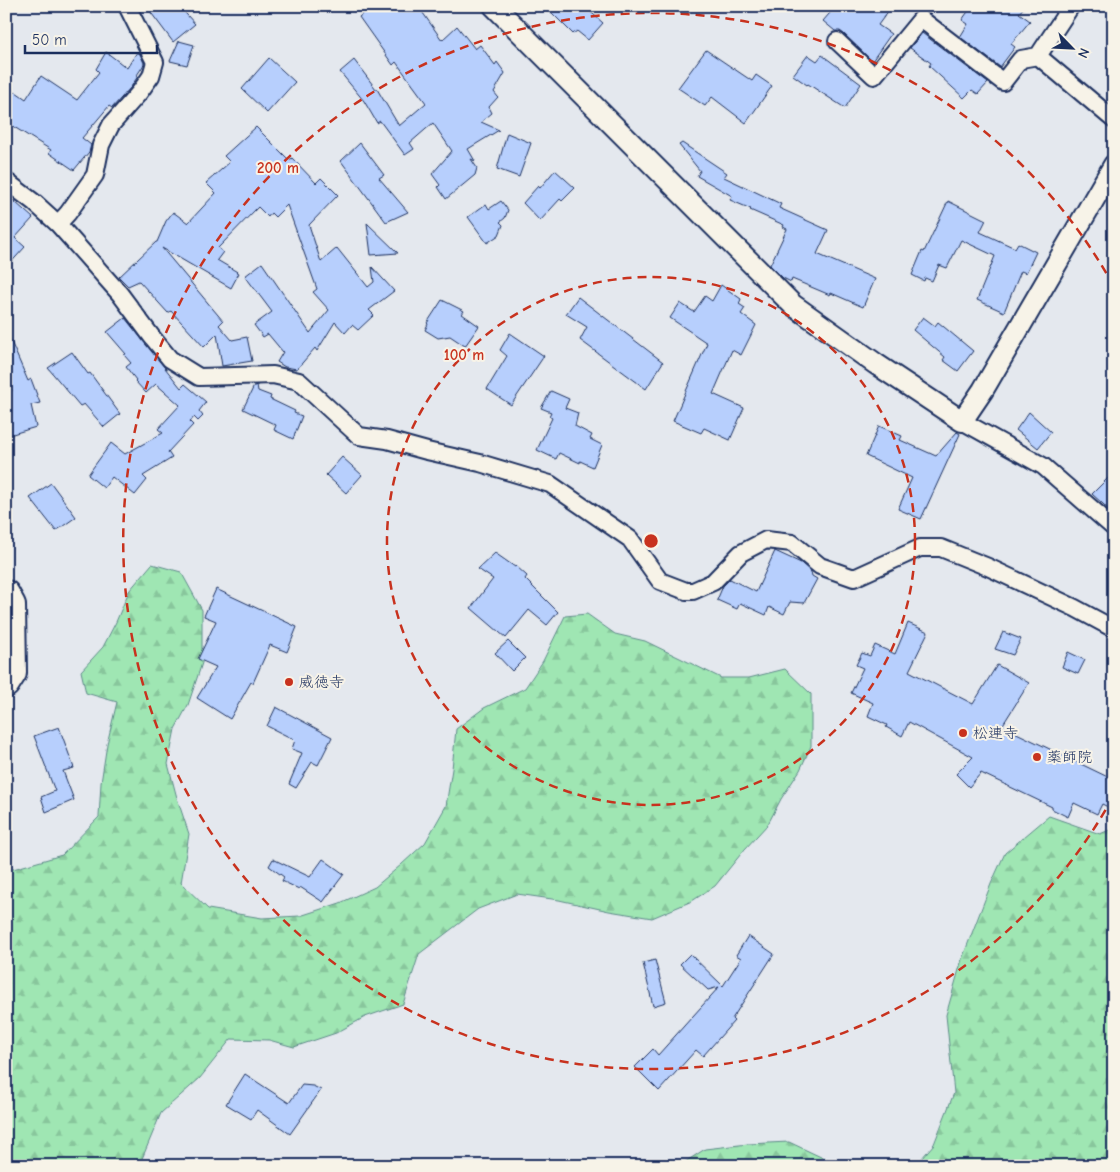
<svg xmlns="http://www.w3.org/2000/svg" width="1120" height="1172" font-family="'Comic Neue','Klee One',sans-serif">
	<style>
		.forest { fill: url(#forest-firs); stroke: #5d8a88 }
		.building { fill: #b7cffd; stroke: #1b2f5e }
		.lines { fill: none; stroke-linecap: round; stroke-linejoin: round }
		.minor-casing { stroke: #1b2f5e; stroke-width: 20 }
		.tertiary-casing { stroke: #1b2f5e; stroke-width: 24 }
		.trunk-casing { stroke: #1b2f5e; stroke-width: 30 }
		.minor { stroke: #f7f3e8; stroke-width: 16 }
		.tertiary { stroke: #f7f3e8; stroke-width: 20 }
		.trunk { stroke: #f7f3e8; stroke-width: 26 }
		.ring { fill: none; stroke: #c8321e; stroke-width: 2.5; stroke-dasharray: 9 6 }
		.poi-dot { fill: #c8321e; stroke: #f7f3e8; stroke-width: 2 }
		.labels { text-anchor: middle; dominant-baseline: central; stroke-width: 4; stroke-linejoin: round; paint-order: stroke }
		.poi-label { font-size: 15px; fill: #1b2f5e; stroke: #f7f3e8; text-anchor: start }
		.centre { fill: #c8321e; stroke: #f7f3e8; stroke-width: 2.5 }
		.ring-label { font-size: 15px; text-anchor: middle; font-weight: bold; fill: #c8321e; stroke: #f7f3e8; stroke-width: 4; stroke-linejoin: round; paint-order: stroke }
	</style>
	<defs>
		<pattern id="forest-firs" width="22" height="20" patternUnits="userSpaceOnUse" patternTransform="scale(1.25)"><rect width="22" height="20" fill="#9fe6b3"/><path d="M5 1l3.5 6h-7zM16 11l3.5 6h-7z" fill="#88c69c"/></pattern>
	</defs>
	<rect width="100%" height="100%" fill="#e4e8ee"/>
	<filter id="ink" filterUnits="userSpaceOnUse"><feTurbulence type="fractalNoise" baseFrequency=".02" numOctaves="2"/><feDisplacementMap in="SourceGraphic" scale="10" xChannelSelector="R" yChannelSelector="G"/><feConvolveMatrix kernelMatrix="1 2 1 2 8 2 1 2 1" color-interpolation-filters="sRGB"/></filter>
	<g filter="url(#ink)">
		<path class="forest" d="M152 564 181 572 202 610V663L188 705 175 729 168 764 177 798 189 834 181 883 208 909 262 918 300 916 340 903 375 887 401 865 425 843 446 806 452 769 456 729 484 708 525 688 543 661 565 616 587 614 615 634 645 641 721 678H749L785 669 811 694V746L800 770 781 799 768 824 745 849 715 886 692 901 652 918 609 911 559 900 517 894 478 909 419 954 403 1004 365 1017 336 1033 294 1047 269 1040 231 1039 200 1078 161 1113 139 1166H6V871L62 855 99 817 101 783 107 744 117 702 86 693 81 671 103 647 116 622 129 591Z
			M1049 816 1100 834 1114 828V1166H915L934 1144 954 1093 946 1015 962 959 991 884 1005 853Z
			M789 1142 823 1158 852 1166H679L705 1149 748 1144Z"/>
		<path class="building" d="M146 6H179L195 24 173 42Z
			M372 6H418L442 40 457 26 475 49 480 45 495 65 497 62 505 73 494 92 498 97 489 107 492 113 481 122 499 130 468 149 475 161 471 159 477 168 475 175 446 199 438 187 440 185 432 174 452 151 433 123 410 143 414 149 405 155 380 121 377 123 364 101 340 72 354 60 376 89H377L399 126 426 103 396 62 393 65 359 17Z
			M545 6H584L603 23 588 40 577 31 573 34Z
			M836 6H892L878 25 891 34 872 61 844 34 840 31H835L823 21Z
			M972 6H1025L1019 13 1030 21 1011 44 1015 47 1000 67 960 37 968 24 962 20Z
			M922 33 988 83 978 94 972 90 964 98 929 66 931 63 910 48Z
			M179 41 194 45 187 65 170 61Z
			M706 50 752 81 756 75 772 86 746 123 712 97 705 106 678 88Z
			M106 52 127 68 137 52 140 54 144 63 143 66 137 75 138 76 131 87 112 108 109 106 82 138 91 145 89 152 74 170 49 153 51 150 6 122V86L15 93 16 92 26 99 41 76 77 100 99 72 96 69Z
			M808 55 817 61 822 55 861 84 845 108 808 84 807 85 793 75Z
			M269 58 295 82 267 113 242 89Z
			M256 127 289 160 292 158 316 183 321 178 338 195 309 225 321 262 337 248 368 287 374 282 372 267 394 291 369 310 374 315 358 330 352 325 345 333 335 322 317 351 315 348 297 369 285 367 277 362 283 352 268 334 263 337 254 325 272 312 245 276 262 263 310 333 329 310 313 292 317 289 287 205 275 217 271 213 268 217 258 207 218 248 223 252 217 260 239 273 231 288 162 248 223 321 219 325 232 340 247 337 252 361 222 366 217 334 204 347 171 311 168 313 139 281 128 286 119 277 156 242H157L166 221 173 212 188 223 216 193 206 183 230 162 224 156Z
			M507 133 531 143 519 177 497 169Z
			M360 143 384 175 379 178 408 212 386 222 341 161Z
			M682 143 727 173 724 177 781 204 779 208 828 230 817 254 875 279 863 307 831 293 830 295 792 279 791 282 783 278 770 265 787 229 783 227 784 225 750 210 751 209 730 200 732 196 697 176 700 171 679 145Z
			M555 170 575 188 562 201 560 199 540 221 523 203 538 186 540 188Z
			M6 194 33 218 15 238 25 247 6 268Z
			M501 201 508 210 505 218 500 222 503 225 499 235 487 243 468 217 486 204 489 209Z
			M948 201 986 220 980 232 1015 248 1018 243 1036 252 1026 273 1021 271 1004 312 977 300 995 256 961 240 947 268 939 265 932 281 925 278 924 281 912 275 922 251 924 252Z
			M367 223 398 253 371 255Z
			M721 285 741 299 739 304 745 308 741 314 756 325 741 355 732 350 713 394 744 408 730 440 704 428 701 433 673 421 707 343 670 318 680 303 694 312 705 296 712 301Z
			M578 297 663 362 646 389 580 340 587 327 566 314Z
			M442 300 464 311 462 314 479 326 465 346 450 336 438 338 425 330 428 324 427 323Z
			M923 317 935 326 938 322 973 351 958 371 943 360 945 357 913 330Z
			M125 318 181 388 185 384 206 402 199 411 203 416 198 421 194 417 190 422 193 425 168 452 172 458 143 476 147 480 135 495 112 477 104 488 88 475 92 469 111 443 125 454 163 433 158 429 180 405 156 384 146 393 135 381 136 380 126 367 131 363 124 355 126 354 107 332Z
			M6 330 28 381 31 379 40 403 31 405 36 427 6 436V393L12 391 6 376Z
			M510 333 544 356 511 405 487 389 507 356 500 350Z
			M72 352 88 374 90 373 120 414 104 427 84 404 80 406 48 368Z
			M257 385 258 391 271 396 270 399 295 411 294 413 302 416 293 439 274 430 276 425 243 409 254 386Z
			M551 391 569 399 565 408 578 413 575 426 592 435 590 439 602 445 593 467 580 461V463L559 453 556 459 537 450 552 418 549 416 551 412 541 408Z
			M1029 412 1051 432 1038 448 1016 430Z
			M879 426 902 436 900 440 936 456 957 432 960 434 921 519 898 509 912 478 866 456Z
			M342 457 362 475 346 493 326 475Z
			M1114 472V514L1092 494Z
			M51 483 76 517 56 531 30 498Z
			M775 551 801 563 811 572 812 576 817 579 804 603 790 602 784 614 769 607 766 615 740 603 737 609 717 600 723 586 730 579 756 592Z
			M495 553 515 567 516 566 527 576 525 579 558 612 547 625 529 610 506 638 471 608 493 579 478 569Z
			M216 589 297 627 287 652 270 645 253 683 251 682 230 719 197 698 216 667 198 659 216 621 204 616Z
			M908 623 928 632 909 671 973 704 997 665 1029 683 1002 726 1114 780V810L1102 804 1097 814 1074 803 1068 817 1052 809V807L981 773 969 787 956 774 973 757 909 722 902 736 886 727 887 725 868 716 873 703 851 693 863 668 856 665 862 653 870 656 875 645 895 654Z
			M1003 632 1021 639 1013 655 995 649Z
			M508 641 525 658 512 671 495 653Z
			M1068 652 1085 660 1078 674 1062 667Z
			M276 707 332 737 318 765 312 762 296 788 289 784 302 753 292 749 295 740 267 726Z
			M59 727 74 768 63 771 74 800 46 812 41 797 55 791 34 736Z
			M273 859 310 877 323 859 344 874 323 902 300 887 299 889 282 881 284 877 269 866Z
			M748 936 774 954 732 1019 734 1021 703 1056 696 1050 659 1091 635 1067 653 1049 658 1055 719 987 708 990 680 964 690 954 723 986 741 958 736 955Z
			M655 960 666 1002 653 1006 643 963Z
			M245 1074 289 1103 302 1085 313 1086 321 1090 290 1134 257 1110 251 1119 226 1104Z"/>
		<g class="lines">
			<g class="minor-casing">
				<path id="minor" d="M837 41 874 76 921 19 1003 82 1021 59 1038 56 1071 6
					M1038 56 1114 120
					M6 181 35 203 58 224 120 294 152 337 170 359 199 377 273 375 299 381 359 436 387 440 427 451 480 463 550 484 630 539 660 581 686 591H693L713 582 741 553 766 540 792 543 820 566 854 578 920 548H941L988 567 1075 608 1114 629
					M58 224 68 213 95 175 101 145 111 125 139 93 151 76 155 62 127 6
					M962 421 1043 466 1114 528"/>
			</g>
			<g class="tertiary-casing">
				<path id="tertiary" d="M494 6 793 305 876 364 962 421 983 390 1114 165"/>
			</g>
			<g class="trunk-casing">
				<path id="trunk" d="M6 594 12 605 13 673 6 684"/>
			</g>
			<use href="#minor" class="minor"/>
			<use href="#tertiary" class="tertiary"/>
			<use href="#trunk" class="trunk"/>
		</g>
	</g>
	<g class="ring">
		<circle cx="651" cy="541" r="264"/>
		<path d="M1113 797A528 528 0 1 1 1113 285"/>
	</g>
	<g class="poi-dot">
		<circle cx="289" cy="682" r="5"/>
		<circle cx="963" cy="733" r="5"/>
		<circle cx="1037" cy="757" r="5"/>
	</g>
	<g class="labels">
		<g class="poi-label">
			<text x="299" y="682">威徳寺</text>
			<text x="973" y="733">松連寺</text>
			<text x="1047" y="757">薬師院</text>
		</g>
	</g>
	<circle cx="651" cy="541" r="8" class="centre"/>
	<g class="ring-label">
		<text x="278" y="173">200 m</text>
		<text x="464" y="360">100 m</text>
	</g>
	<rect width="1120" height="1172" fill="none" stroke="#f7f3e8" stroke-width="25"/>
	<rect x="12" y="12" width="1095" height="1147" fill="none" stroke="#1b2f5e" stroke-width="2" filter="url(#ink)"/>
	<g transform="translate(1072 48) rotate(114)" stroke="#f7f3e8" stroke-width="4" paint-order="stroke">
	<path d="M0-4L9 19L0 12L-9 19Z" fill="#1b2f5e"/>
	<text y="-8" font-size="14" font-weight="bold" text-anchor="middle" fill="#1b2f5e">N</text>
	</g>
	<path d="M25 45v8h132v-8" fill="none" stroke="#1b2f5e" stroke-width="2.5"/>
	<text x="32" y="45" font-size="15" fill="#1b2f5e" stroke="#f7f3e8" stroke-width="4" paint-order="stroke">50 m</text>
</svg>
